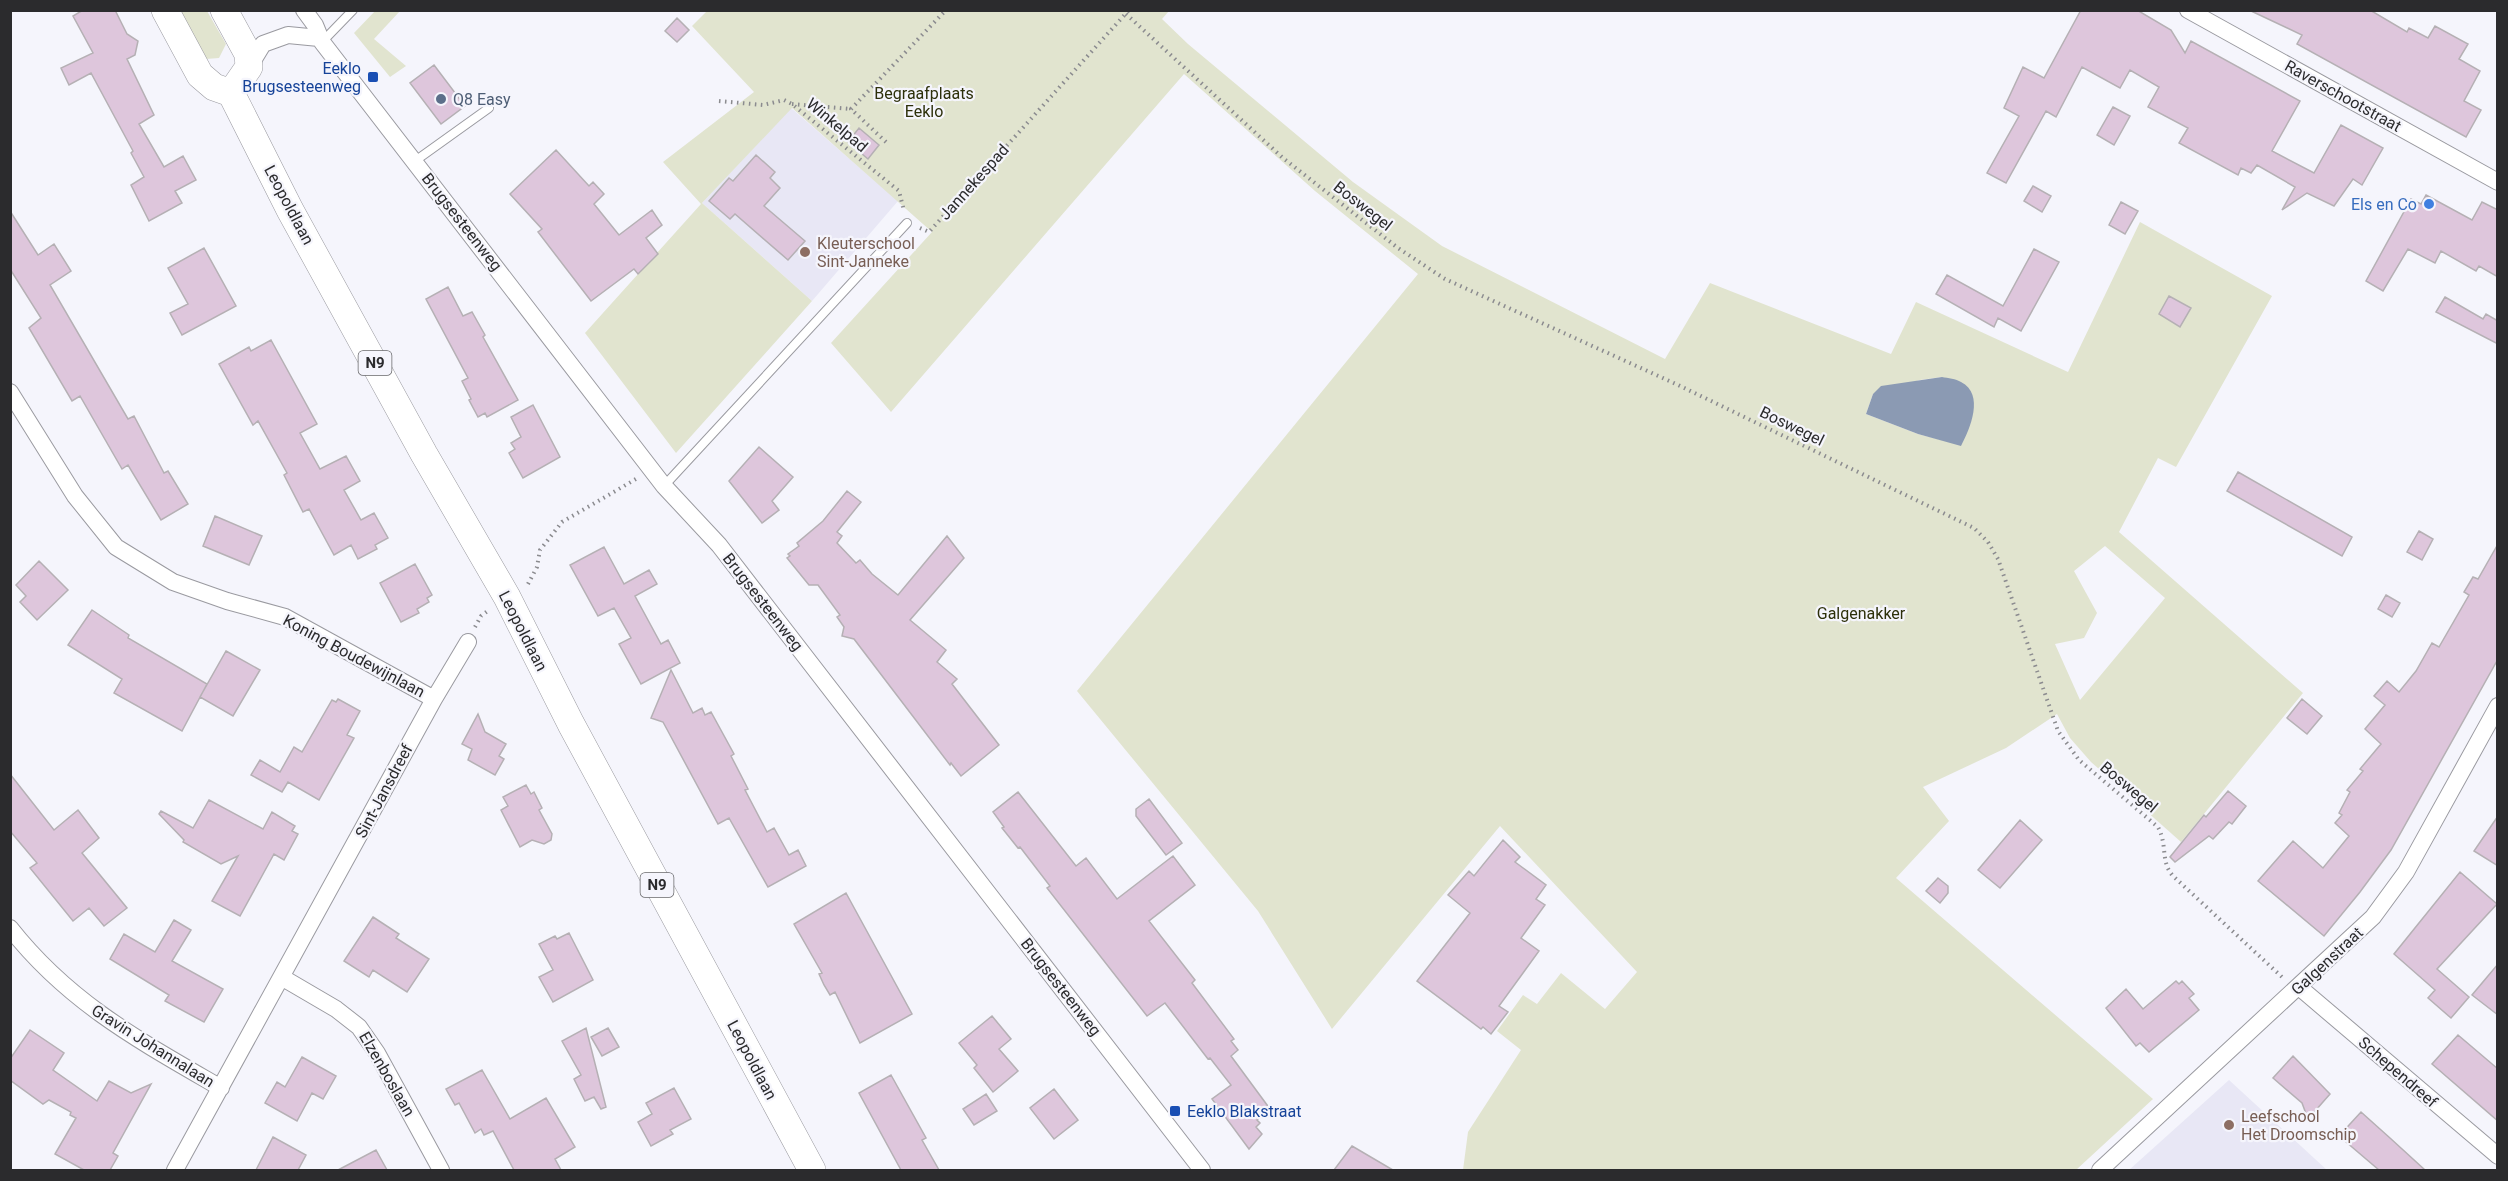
<svg xmlns="http://www.w3.org/2000/svg" width="2508" height="1181" font-family="Roboto,sans-serif">
	<style>
		.built { fill: #e8e7f5 }
		.green { fill: #e1e4cf; fill-rule: evenodd }
		.water { fill: #8b9ab3 }
		.building { fill: #dec6dc; stroke: #b5b0b4; stroke-width: 1.5 }
		.lines { fill: none; stroke-linecap: round; stroke-linejoin: round }
		.service-casing { stroke: #9a9aa0; stroke-width: 10 }
		.minor-casing { stroke: #9a9aa0; stroke-width: 18 }
		.primary-casing { stroke: #9a9aa0; stroke-width: 28 }
		.path { stroke: #8b8b8f; stroke-width: 4; stroke-dasharray: 1.5 4.5; stroke-linecap: butt }
		.service { stroke: #fff; stroke-width: 8 }
		.minor { stroke: #fff; stroke-width: 16 }
		.primary { stroke: #fff; stroke-width: 27 }
		.transit-dot { fill: #1a4fb4; stroke: #f5f5fc; stroke-width: 2 }
		.service-dot { fill: #5c6f8a; stroke: #f5f5fc; stroke-width: 2 }
		.shop-dot { fill: #3f7fe0; stroke: #f5f5fc; stroke-width: 2 }
		.education-dot { fill: #8d6e63; stroke: #f5f5fc; stroke-width: 2 }
		.labels { text-anchor: middle; dominant-baseline: central; stroke-width: 4.5; stroke-linejoin: round; paint-order: stroke }
		.shield { fill: #f5f5fc; stroke: #68686b; stroke-width: 1.5 }
		.shield-label { font-size: 15px; font-weight: bold; fill: #2b2b2d }
		.transit-label { font-size: 16px; fill: #164399; stroke: #f5f5fc; text-anchor: end }
		.park-label { font-size: 16px; fill: #2d300a; stroke: #f5f5fc }
		.street-label { font-size: 16px; fill: #2b2b2d; stroke: #f5f5fc }
		.service-label { font-size: 16px; fill: #4e5e75; stroke: #f5f5fc; text-anchor: start }
		.shop-label { font-size: 16px; fill: #366cbe; stroke: #f5f5fc; text-anchor: end }
		.education-label { font-size: 16px; fill: #785e54; stroke: #f5f5fc; text-anchor: start }
	</style>
	<rect width="100%" height="100%" fill="#f5f5fc"/>
	<path class="built" d="M791 108 898 201 812 301 702 203Z
		M2229 1080 2327 1170H2129Z"/>
	<path class="green" d="M376 10 400 11 374 39 406 66 390 77 354 33Z
		M179 11H207L226 44 219 58 206 59Z
		M707 11H1169L1162 19 1188 44 1353 182 1442 246 1665 359 1710 283 1891 354 1916 302 2068 372 2140 222 2272 296 2176 467 2158 458 2119 532 2303 693 2181 842 2091 762 2070 738 2057 714 2006 748 1923 787 1949 821 1896 878 2153 1099 2076 1170H1463L1468 1132 1521 1050 1497 1031 1523 995 1537 1004 1561 973 1605 1009 1637 972 1500 826 1332 1029 1258 911 1077 691 1418 274 1315 191 1184 74 891 412 831 343 932 232 792 108 702 203 812 301 676 453 585 333 701 204 663 162 754 92 692 26ZM1942 377 1961 445 1918 434 1866 414 1873 394 1920 380ZM2105 546 2165 598 2080 700 2055 644 2084 638 2097 613 2074 571Z"/>
	<path class="water" d="M1942 377C1948 378 1956 379 1961 382 1985 394 1970 429 1961 446L1918 434 1866 414 1873 394 1881 386Z"/>
	<path class="building" d="M83 10H115L127 34 138 41 135 55 127 59 154 115 139 124 164 167 183 156 196 180 175 191 182 203 149 221 131 185 144 177 131 153 133 151 91 73 69 85 61 68 93 53 73 16Z
		M2081 10H2137L2171 30 2185 53 2191 41 2300 101 2272 151 2314 173 2341 125 2383 148 2362 185 2353 179 2334 206 2307 193 2282 210 2295 187 2257 165 2251 173 2241 168 2238 175 2179 143 2188 128 2148 107 2159 87 2130 70 2120 88 2082 67 2056 117 2046 111 2006 183 1987 173 2019 116 2004 108 2023 67 2044 78Z
		M2249 10H2370L2407 32 2409 28 2428 38 2435 26 2468 44 2459 59 2480 71 2464 101 2481 110 2466 137 2297 44 2302 35Z
		M677 18 689 30 677 42 665 31Z
		M434 65 465 106 441 124 410 83Z
		M2113 107 2130 116 2114 145 2097 135Z
		M859 128 879 145 868 159 848 142Z
		M556 150 589 186 593 182 604 194 594 204 619 235 652 210 662 225 646 238 658 254 638 274 634 269 591 301 538 232 542 229 510 194Z
		M756 155 775 172 770 178 780 188 764 206 805 241 788 260 735 214 730 219 709 201 729 178 733 181Z
		M2033 186 2051 196 2042 212 2024 201Z
		M2426 195 2472 220 2482 202 2498 210V277L2479 266 2476 271 2441 251 2435 263 2408 249 2383 291 2366 281 2411 199 2421 204Z
		M2121 202 2138 211 2125 234 2109 225Z
		M10 211 38 255 54 244 71 271 50 285 128 419 134 416 164 473 168 471 188 504 161 520 128 465 122 469 80 396 72 401 29 328 41 318 10 269Z
		M204 248 236 306 182 335 170 313 188 304 168 268Z
		M2034 249 2059 262 2021 331 1998 318 1994 327 1936 294 1947 275 2003 306Z
		M448 287 463 316 472 312 485 335 483 337 518 400 487 417 485 413 478 417 469 400 471 399 462 381 468 378 426 299Z
		M2169 296 2191 308 2180 327 2159 314Z
		M2445 297 2483 319 2486 314 2498 321V344L2436 312Z
		M271 340 317 424 300 433 320 469 346 456 360 481 344 490 361 520 374 513 388 538 375 545 377 549 358 559 351 545 334 555 309 509 303 512 284 475 287 473 258 421 253 425 219 364 249 347 251 351Z
		M533 405 560 457 523 478 509 453 515 449 511 443 521 437 511 417Z
		M759 447 793 477 772 501 779 510 762 523 729 481Z
		M2238 472 2352 537 2342 556 2227 491Z
		M847 491 861 502 837 532 842 536 837 543 856 563 860 560 872 574 898 595 947 536 964 558 910 620 946 650 937 662 957 679 952 684 999 745 961 776 951 763 950 765 854 639 842 636 844 627 837 617 840 615 818 585H809L787 558 790 556 788 554 799 546 797 543 823 521Z
		M215 516 262 536 249 565 203 546Z
		M2419 531 2433 539 2422 560 2407 552Z
		M2498 544V659L2391 850 2360 892 2324 936 2258 881 2293 841 2323 868 2349 836 2335 823 2342 815 2339 813 2350 792 2347 790 2363 771 2360 769 2381 744 2365 729 2385 705 2374 696 2387 681 2399 692 2416 671 2432 643 2439 647 2469 595 2464 592 2473 577 2478 579Z
		M604 547 624 584 649 570 657 584 635 596 661 644 668 640 680 663 641 684 619 644 631 638 614 608 598 616 570 565Z
		M39 561 68 590 37 620 20 602 26 596 16 585Z
		M415 564 432 595 427 598 429 602 417 609 419 613 401 622 380 583Z
		M2386 595 2400 603 2392 617 2378 609Z
		M92 610 129 635 128 638 207 684 182 731 114 693 122 679 68 645Z
		M226 651 260 670 233 716 200 697Z
		M671 670 693 713 702 708 705 715 711 712 734 754 731 756 748 789 745 790 767 832 774 828 789 855 798 850 806 866 768 887 729 818 718 824 663 722 651 718Z
		M338 699 360 711 347 735 354 738 319 800 288 782 282 792 251 775 260 760 280 772 294 747 302 752 332 700 336 702Z
		M2302 699 2322 716 2307 734 2287 718Z
		M478 714 485 732 506 744 499 756 504 759 495 775 468 760 472 749 462 744Z
		M10 774 54 830 78 810 99 838 82 853 127 908 104 926 89 908 73 921 30 868 37 863 10 831Z
		M526 785 531 794 534 792 542 808 539 810 552 834 551 840 544 844 532 840 520 847 501 810 508 806 503 797Z
		M2228 791 2246 806 2232 824 2229 822 2213 839 2209 836 2175 862 2170 857 2204 815 2206 817Z
		M1018 792 1076 866 1086 858 1117 899 1173 856 1195 885 1149 921 1195 980 1192 983 1234 1039 1231 1041 1238 1050 1231 1056 1270 1109 1257 1120 1260 1123 1256 1127 1262 1134 1249 1149 1212 1099 1231 1085 1210 1058 1208 1059 1165 1003 1147 1016 1047 888 1050 886 1020 847 1018 848 1002 828 1004 827 993 812Z
		M1149 799 1182 843 1166 855 1136 816V809Z
		M209 800 263 829 272 812 295 826 292 831 298 834 284 860 274 854 240 916 212 901 238 856 221 864 183 842 184 840 159 814 161 811 193 828Z
		M2498 816V866L2474 851Z
		M2020 820 2042 840 2000 888 1978 870Z
		M1503 840 1520 857 1515 862 1546 885 1536 899 1545 905 1521 938 1539 951 1499 1006 1508 1012 1491 1034 1483 1027 1481 1029 1417 981 1470 913 1448 895 1469 871 1474 876Z
		M2460 872 2497 904 2437 969 2469 997 2451 1018 2428 998 2435 990 2394 954Z
		M1938 878 1948 886V893L1940 903 1926 891Z
		M846 893 912 1014 860 1043 835 992 830 995 824 985 819 974 822 973 794 924Z
		M373 917 399 934 396 938 429 959 407 992 373 970 369 977 344 961Z
		M174 920 191 930 172 961 223 989 204 1022 165 1001 169 995 110 959 124 934 155 952Z
		M569 933 593 980 553 1002 539 977 553 970 539 944 555 936 557 939Z
		M2498 964V1015L2472 995Z
		M2176 981 2179 984 2182 981 2194 994 2189 998 2199 1010 2149 1052 2140 1043 2136 1046 2106 1008 2126 989 2143 1009Z
		M992 1016 1011 1039 999 1049 1018 1071 993 1092 974 1068 977 1065 959 1043Z
		M586 1028 606 1107 601 1109 594 1097 585 1101 574 1079 581 1075 562 1041Z
		M608 1028 619 1047 602 1056 591 1037Z
		M30 1030 64 1053 53 1070 97 1101 109 1081 131 1093 151 1084 113 1153 118 1156 110 1170H84L55 1154 76 1118 70 1115 71 1112 49 1100 43 1104 10 1080V1059Z
		M2458 1035 2498 1069V1121L2432 1064Z
		M2293 1056 2330 1094 2308 1119 2302 1103 2273 1078Z
		M302 1057 336 1076 323 1099 312 1093 297 1121 265 1103 277 1082 285 1087Z
		M482 1070 510 1119 546 1098 575 1147 555 1159 561 1170H514L493 1131 484 1135 481 1129 475 1133 459 1103 455 1105 446 1089Z
		M891 1075 926 1138 922 1140 939 1170H901L859 1093Z
		M674 1088 691 1119 670 1130 673 1134 651 1146 638 1122 652 1114 646 1103Z
		M1054 1089 1078 1120 1054 1139 1030 1108Z
		M986 1094 997 1111 974 1125 963 1109Z
		M2361 1112 2390 1138 2425 1170H2379L2339 1136Z
		M273 1137 306 1155 298 1170H256Z
		M1352 1146 1393 1170H1334Z
		M376 1150 387 1170H338Z"/>
	<g class="lines">
		<g class="service-casing">
			<path id="service" d="M322 42 353 10
				M415 161 489 108
				M664 486 907 223"/>
		</g>
		<g class="minor-casing">
			<path id="minor" d="M304 10 315 25 322 42 664 486 719 545 1202 1170
				M2188 10 2498 182
				M249 67 263 44 288 35 319 38
				M10 392 75 496 116 547 173 582 227 601 285 617 434 699
				M10 928C69 1003 140 1041 221 1088
				M283 978 336 1009 359 1027 377 1053 441 1170
				M2299 987 2498 1156
				M175 1170 434 699 468 642
				M2100 1170 2373 917 2406 872 2498 706"/>
		</g>
		<g class="primary-casing">
			<path id="primary" d="M165 10 200 75 214 87 231 93 290 210 424 454 507 597 571 724 812 1170
				M224 10 248 54 249 67 231 93"/>
		</g>
		<path class="path" d="M1126 14 1283 158 1398 248 1445 279 1676 384 1974 528 1988 542 1998 559 2058 731 2079 760 2158 827C2168 846 2160 861 2173 876L2282 977
			M719 101 763 105 784 100 792 104 899 191 904 211
			M792 104 851 109
			M886 142 851 109 946 10
			M920 228 929 232 1129 10
			M528 584 537 567 540 550 562 522 636 479
			M475 627 481 616 489 610"/>
		<use href="#service" class="service"/>
		<use href="#minor" class="minor"/>
		<use href="#primary" class="primary"/>
	</g>
	<g class="transit-dot">
		<rect x="367" y="71" width="12" height="12" rx="3"/>
		<rect x="1169" y="1105" width="12" height="12" rx="3"/>
	</g>
	<circle class="service-dot" cx="441" cy="99" r="6"/>
	<circle class="shop-dot" cx="2429" cy="204" r="6"/>
	<g class="education-dot">
		<circle cx="805" cy="252" r="6"/>
		<circle cx="2229" cy="1125" r="6"/>
	</g>
	<g class="labels">
		<g class="shield">
			<rect x="358.5" y="351" width="33" height="24" rx="4.5"/>
			<rect x="640.5" y="873" width="33" height="24" rx="4.5"/>
		</g>
		<g class="shield-label">
			<text x="375" y="363">N9</text>
			<text x="657" y="885">N9</text>
		</g>
		<g class="transit-label">
			<text x="361" y="68">Eeklo<tspan x="361" dy="18">Brugsesteenweg</tspan></text>
			<text x="1187" y="1111" text-anchor="start">Eeklo Blakstraat</text>
		</g>
		<g class="park-label">
			<text x="924" y="93">Begraafplaats<tspan x="924" dy="18">Eeklo</tspan></text>
			<text x="1861" y="613">Galgenakker</text>
		</g>
		<g class="street-label">
			<text transform="translate(2343 96) rotate(29)">Raverschootstraat</text>
			<text transform="translate(837 125) rotate(40)">Winkelpad</text>
			<text transform="translate(974 182) rotate(-48)">Jannekespad</text>
			<text transform="translate(289 205) rotate(62)">Leopoldlaan</text>
			<text transform="translate(1363 206) rotate(38)">Boswegel</text>
			<text transform="translate(462 222) rotate(52)">Brugsesteenweg</text>
			<text transform="translate(1792 426) rotate(26)">Boswegel</text>
			<text transform="translate(763 602) rotate(52)">Brugsesteenweg</text>
			<text transform="translate(523 631) rotate(63)">Leopoldlaan</text>
			<text transform="translate(354 656) rotate(28)">Koning Boudewijnlaan</text>
			<text transform="translate(2129 787) rotate(40)">Boswegel</text>
			<text transform="translate(384 791) rotate(-62)">Sint-Jansdreef</text>
			<text transform="translate(2327 961) rotate(-43)">Galgenstraat</text>
			<text transform="translate(1061 987) rotate(52)">Brugsesteenweg</text>
			<text transform="translate(153 1046) rotate(32)">Gravin Johannalaan</text>
			<text transform="translate(752 1060) rotate(62)">Leopoldlaan</text>
			<text transform="translate(2398 1072) rotate(41)">Schependreef</text>
			<text transform="translate(387 1074) rotate(60)">Elzenboslaan</text>
		</g>
		<g class="service-label">
			<text x="453" y="99">Q8 Easy</text>
		</g>
		<g class="shop-label">
			<text x="2417" y="204">Els en Co</text>
		</g>
		<g class="education-label">
			<text x="817" y="243">Kleuterschool<tspan x="817" dy="18">Sint-Janneke</tspan></text>
			<text x="2241" y="1116">Leefschool<tspan x="2241" dy="18">Het Droomschip</tspan></text>
		</g>
	</g>
	<rect width="2508" height="1181" fill="none" stroke="#2b2b2d" stroke-width="24"/>
</svg>
